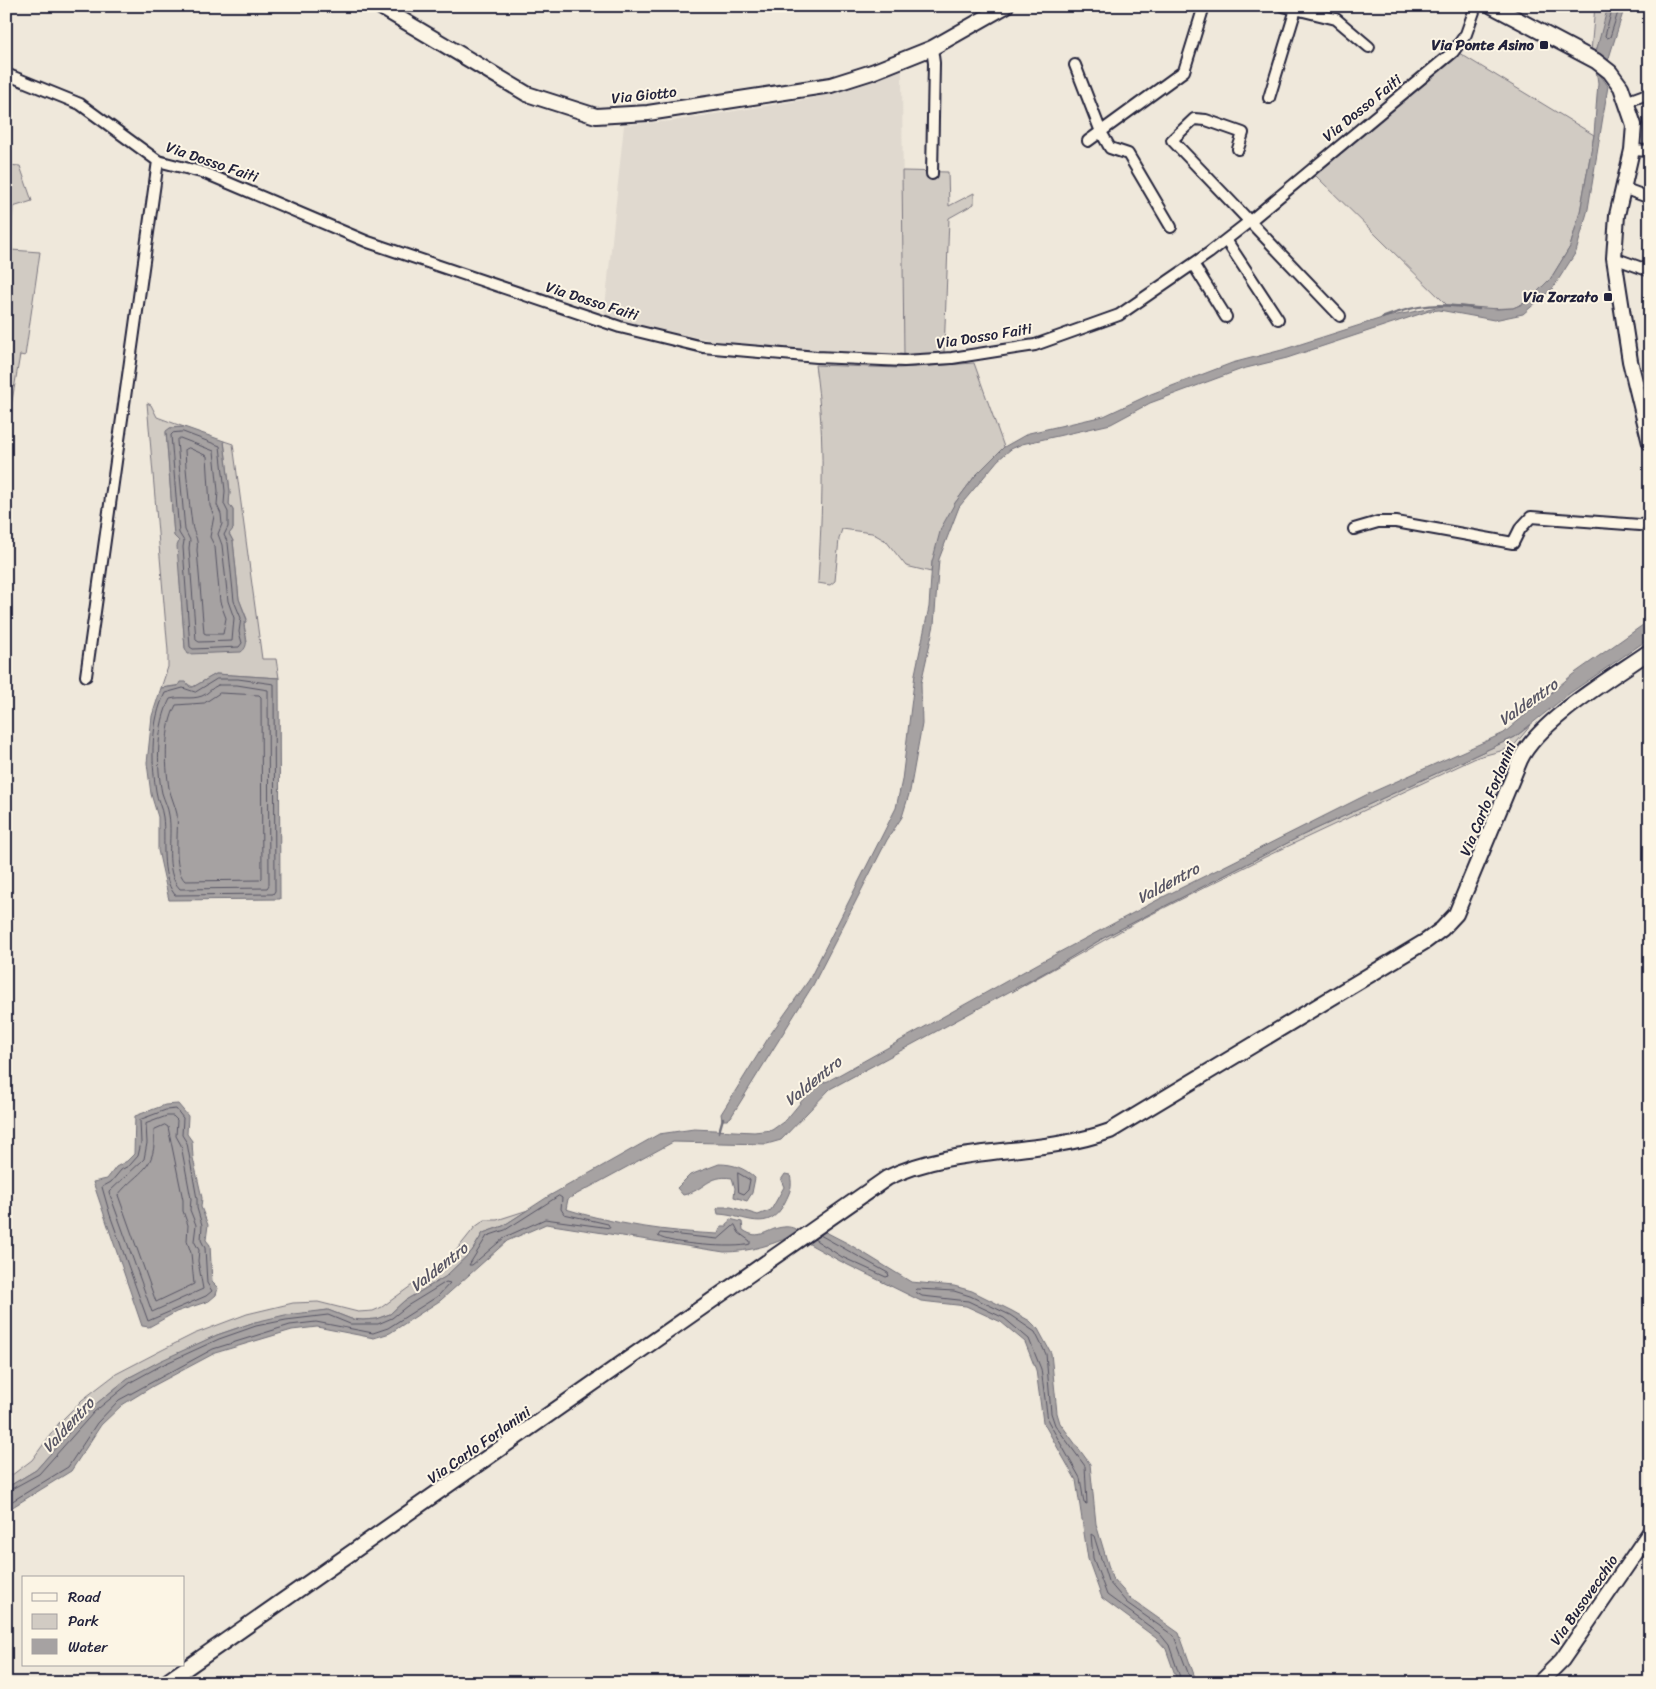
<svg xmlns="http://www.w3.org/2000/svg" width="1656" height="1689" font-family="Sriracha,sans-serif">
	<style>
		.built { fill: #e0d9cf }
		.green { fill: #d1cbc3; stroke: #7a767f }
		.water { fill: #a6a2a2; stroke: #716f79 }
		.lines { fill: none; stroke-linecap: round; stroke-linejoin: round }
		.shore { stroke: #575564; stroke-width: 1 }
		.stream { stroke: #716f79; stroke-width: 2.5 }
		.street-casing { stroke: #22223b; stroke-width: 14 }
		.secondary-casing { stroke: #22223b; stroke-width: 18 }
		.street { stroke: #fcf5e5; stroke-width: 10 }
		.secondary { stroke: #fcf5e5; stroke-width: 14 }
		.poi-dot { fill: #22223b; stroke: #fcf5e5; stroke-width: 2 }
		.labels { text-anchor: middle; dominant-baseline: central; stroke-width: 4; stroke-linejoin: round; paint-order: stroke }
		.poi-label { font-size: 15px; font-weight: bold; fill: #22223b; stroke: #fcf5e5; text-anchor: end }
		.street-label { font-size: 15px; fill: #22223b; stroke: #fcf5e5 }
		.water-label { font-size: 16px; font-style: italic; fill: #575564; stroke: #fcf5e5 }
	</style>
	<rect width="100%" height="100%" fill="#efe8db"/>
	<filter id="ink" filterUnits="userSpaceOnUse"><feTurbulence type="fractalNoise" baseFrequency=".02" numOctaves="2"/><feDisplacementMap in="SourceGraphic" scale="10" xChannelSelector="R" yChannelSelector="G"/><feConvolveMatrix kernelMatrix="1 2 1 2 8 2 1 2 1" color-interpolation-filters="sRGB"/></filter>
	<g filter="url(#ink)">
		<path class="built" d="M902 70 904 356 809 353 754 348 663 331 604 317 624 125 672 121 808 99 849 89Z"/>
		<path class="green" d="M1595 6H1615L1601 57 1591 52Z
			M1459 53 1594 135 1580 212 1570 247 1551 278 1527 302 1513 308 1480 309 1447 305 1315 175Z
			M6 165 20 166 32 201 13 207 11 250 40 252 25 356 20 355 6 435Z
			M902 171 948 172 949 206 974 193V204L949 218 944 353 904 356Z
			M974 363 1004 447 975 476 955 503 932 562 931 572 906 566 886 541 872 533 842 529 839 539 835 581 830 585 818 583C822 509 826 439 815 365L899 368Z
			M147 403 151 405 157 417 184 427 170 428 166 432 174 535 179 541 180 582 185 648 247 642 244 624 247 619 239 599 233 541 229 533 233 529V510L229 504 230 491 224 441 233 444 262 659H276L279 678 216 674 193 687 187 684 161 688 168 667V651Z
			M1531 725 1512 748 1478 757 1265 857 1142 919 1012 992 1105 937 1303 835 1515 737Z
			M528 1210 503 1226 483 1233 472 1251 445 1277 404 1301 390 1314 376 1319 363 1320 351 1319 328 1310 255 1322 217 1335 128 1378 91 1408 36 1470 6 1488V1476L12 1475 32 1460 59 1423 82 1400 116 1374 164 1349 194 1334 247 1314 293 1303 318 1302 358 1312 373 1311 382 1307 415 1283 443 1267 475 1227 485 1220H497Z"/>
		<path class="water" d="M1608 6H1625L1608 61 1596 52Z
			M1596 69 1608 86 1588 209 1576 252 1553 288 1523 314 1494 320 1439 310 1429 311 1287 358 1242 369 1150 403 1111 424 1022 444 1011 449 998 460 959 507 939 559 934 625 921 683 922 724 910 791 902 817 887 840 813 985 731 1117 727 1120H722L721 1114 772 1032 809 980 896 808 902 780 915 674 929 607 932 562 941 528 955 503 975 476 1004 447 1029 433 1104 416 1151 394 1232 363 1282 350 1382 318 1447 305 1498 309 1513 308 1527 302 1551 278 1570 247 1580 212 1594 135 1598 83Z
			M184 427 224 441 230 492 229 504 233 510V529L229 534 233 541 239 599 247 620 244 624C244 634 251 645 241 652L188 654 185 648 177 546 179 541 174 536 166 431 170 428Z
			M1650 620V638L1570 693 1515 737 1303 835 1105 937 1053 968 830 1089 781 1140 767 1144 673 1142 568 1199 566 1209C613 1224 668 1232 718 1234L721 1226H727L730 1219 742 1222 743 1230C760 1242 767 1228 784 1227 790 1226 796 1229 800 1231 778 1244 749 1252 724 1252L546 1224 507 1241 441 1300 390 1333 374 1338 317 1327 292 1330 215 1353 153 1386 122 1405 101 1425 71 1471 6 1511V1488L36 1470 91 1408 128 1378 160 1361 217 1335 255 1322 285 1315 328 1310 351 1319 363 1320 376 1319 390 1314 404 1301 445 1277 472 1251 483 1233 503 1226 549 1196 659 1134 694 1129 754 1132 772 1130 786 1120 815 1085 828 1081 1039 963 1165 896 1366 795 1504 733 1572 675Z
			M216 674 279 678 280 899 169 900 158 850V817L151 794 147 763 152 716 161 688 178 686 180 682H186L190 687H193Z
			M178 1104 188 1116 187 1134 192 1141 193 1158 202 1198 201 1207 208 1225 206 1240 210 1245 212 1282 218 1288 216 1295 209 1301 176 1312 149 1327 142 1326 93 1182 107 1179 116 1167 127 1161 134 1154 135 1116 165 1105Z
			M719 1164C733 1164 745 1168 755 1178L752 1193 747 1201 734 1197 735 1188 732 1178C708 1174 704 1191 683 1195L677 1188 690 1175Z
			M785 1174 790 1175C793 1186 790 1192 785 1202 769 1235 745 1215 718 1214L717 1209 719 1207H731L758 1215 771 1210 784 1187 781 1180Z
			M818 1228 849 1244 911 1282 954 1286 972 1291 1012 1311 1030 1321 1038 1329 1051 1353 1057 1413 1060 1423 1090 1464 1096 1524 1112 1578 1131 1599 1179 1633 1197 1683H1178L1166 1649 1156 1638 1102 1598 1088 1559 1076 1480 1043 1422 1036 1370 1025 1342 1001 1322 966 1306 921 1301 840 1261 804 1241Z"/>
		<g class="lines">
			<path class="shore" d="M1613 6 1605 36 1607 38 1610 37 1620 6
				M183 432 220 446 225 491 224 504 228 512V527L224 535 228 543 234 601 241 618 239 632 242 643 239 647 193 649 190 647 183 547 184 541 179 533 171 435 173 433Z
				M180 438 214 451 218 491 217 505 221 514 222 524 218 534 222 545 228 601 234 618 232 641 199 642 196 640 189 548 190 540 185 530 177 441Z
				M189 448 207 456 210 506 214 516 210 537 215 547 220 602 226 618 223 634H206L204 633 197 550C199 538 193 534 192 524 189 500 186 475 185 450Z
				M217 679H238L274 684 275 891 273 894 175 895C159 874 166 841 163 817 162 808 157 800 156 791 151 760 151 721 165 693L183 688 195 692Z
				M218 685H237L268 690 269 885 267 888 180 889C163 871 173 837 169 815 168 807 164 800 162 793 156 765 157 724 170 699 181 696 191 700 202 696 208 694 211 688 218 685Z
				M220 693 259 695 261 697 262 878 260 880 185 881C172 868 179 832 177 814 175 805 171 797 169 788 165 763 164 728 176 705L204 703Z
				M166 1110 176 1109 183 1118 182 1135 187 1143 197 1199V1208L202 1225 201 1240 205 1248 207 1283 212 1291 206 1296 148 1321 110 1215 102 1187 111 1182 121 1170 130 1165 138 1156 141 1143 140 1120Z
				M167 1116H173L177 1120 176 1136 181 1145 191 1199 190 1210 196 1225 194 1241 199 1250 198 1261 203 1289 152 1312 109 1192 144 1159 147 1143 146 1124Z
				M165 1125 168 1127 183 1200V1211L188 1225 187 1241 191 1253 194 1284 156 1302 118 1195C139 1169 157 1171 154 1130Z
				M738 1173 750 1180 748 1190 744 1194 739 1192Z
				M559 1196 562 1198 561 1209 564 1214 608 1224 610 1228 545 1219 505 1237 472 1265H469L487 1236 505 1230Z
				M735 1225 739 1233 750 1241V1244C736 1249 668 1244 658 1236L660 1233 718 1239Z
				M814 1239 842 1257 886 1277 889 1276 888 1273 820 1235
				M917 1289 954 1291 970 1296 1010 1315 1035 1332 1046 1354 1051 1413 1055 1425 1085 1466 1087 1504 1084 1503 1080 1478 1048 1421 1041 1369 1029 1339 1004 1318 968 1301 922 1296 917 1293Z
				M6 1492 39 1474 94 1412 131 1382 162 1365 219 1339 256 1326 286 1320 328 1315 350 1324H378L392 1318 407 1306 446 1282 450 1283 438 1296 388 1328 373 1333 316 1322 290 1325 213 1349 119 1400 97 1423 68 1467 6 1505
				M1182 1683 1169 1645 1160 1634 1107 1595 1093 1558 1091 1534 1094 1536 1108 1581 1127 1603 1174 1636 1192 1683"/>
			<path class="stream" d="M1382 318C1419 303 1440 303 1479 309
				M719 1132 723 1118"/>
			<g class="street-casing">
				<path id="street" d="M1283 6 1336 19 1369 47
					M1075 65 1101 132 1110 148 1128 154 1171 227
					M6 74 80 104 158 161 205 173 368 242 620 327 703 347 817 357 904 361 952 358 1035 345 1119 315 1209 253 1250 221 1453 52 1466 34 1476 6
					M1269 98 1296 9
					M1628 101 1650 93
					M1088 141 1184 71 1204 6
					M1238 149 1243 133 1206 120 1194 119 1172 140 1340 316
					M1632 150 1650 151
					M932 174 934 63 932 48
					M1623 188 1650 198
					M1226 240 1278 319
					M1614 258 1650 271
					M1193 264 1226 317
					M1354 529 1378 522H1396L1513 543 1520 529 1531 517 1640 525 1650 523
					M86 676 158 161"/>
			</g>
			<g class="secondary-casing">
				<path id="secondary" d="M379 6 527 94 596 116 648 113 831 85 872 72 932 48 1006 6
					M1492 6 1596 61 1610 72 1621 87 1634 125 1632 150 1617 215 1614 258 1630 361 1650 443
					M165 1683 887 1178C956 1144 1038 1157 1110 1131L1426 941 1442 929 1456 914 1520 760C1538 721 1613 677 1650 651
					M1539 1683 1562 1660 1650 1532"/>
			</g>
			<use href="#street" class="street"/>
			<use href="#secondary" class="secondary"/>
		</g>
	</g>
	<g class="poi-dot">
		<rect x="1539" y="40" width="10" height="10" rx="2.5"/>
		<rect x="1603" y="292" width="10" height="10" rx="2.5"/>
	</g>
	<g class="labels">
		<g class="poi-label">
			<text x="1534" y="45">Via Ponte Asino</text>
			<text x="1598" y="297">Via Zorzato</text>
		</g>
		<g class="street-label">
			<text transform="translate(644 95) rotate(-6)">Via Giotto</text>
			<text transform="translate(1362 108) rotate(-39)">Via Dosso Faiti</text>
			<text transform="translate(212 162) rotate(19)">Via Dosso Faiti</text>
			<text transform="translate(592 301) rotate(18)">Via Dosso Faiti</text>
			<text transform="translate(984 336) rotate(-9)">Via Dosso Faiti</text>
			<text transform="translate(1488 799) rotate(-67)">Via Carlo Forlanini</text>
			<text transform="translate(479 1445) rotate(-35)">Via Carlo Forlanini</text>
			<text transform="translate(1584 1600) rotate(-55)">Via Busovecchio</text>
		</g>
		<g class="water-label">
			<text transform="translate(1528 702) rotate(-35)">Valdentro</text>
			<text transform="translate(1168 883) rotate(-28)">Valdentro</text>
			<text transform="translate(813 1081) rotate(-39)">Valdentro</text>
			<text transform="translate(439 1267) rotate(-38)">Valdentro</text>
			<text transform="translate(68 1425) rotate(-47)">Valdentro</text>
		</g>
	</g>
	<rect width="1656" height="1689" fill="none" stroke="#fcf5e5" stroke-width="25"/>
	<rect x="12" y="12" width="1631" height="1664" fill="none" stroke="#22223b" stroke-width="2" filter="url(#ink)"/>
	<rect x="22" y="1576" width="162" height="90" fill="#fcf5e5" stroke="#a5a1a1"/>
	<rect x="32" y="1593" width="25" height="8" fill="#fcf5e5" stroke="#a5a1a1"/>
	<text x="68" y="1602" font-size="15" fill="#22223b">Road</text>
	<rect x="32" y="1614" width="25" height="15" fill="#d1cbc3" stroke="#a5a1a1"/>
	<text x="68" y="1626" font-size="15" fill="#22223b">Park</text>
	<rect x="32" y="1639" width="25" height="15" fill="#a6a2a2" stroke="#a5a1a1"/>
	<text x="68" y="1652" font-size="15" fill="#22223b">Water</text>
</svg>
